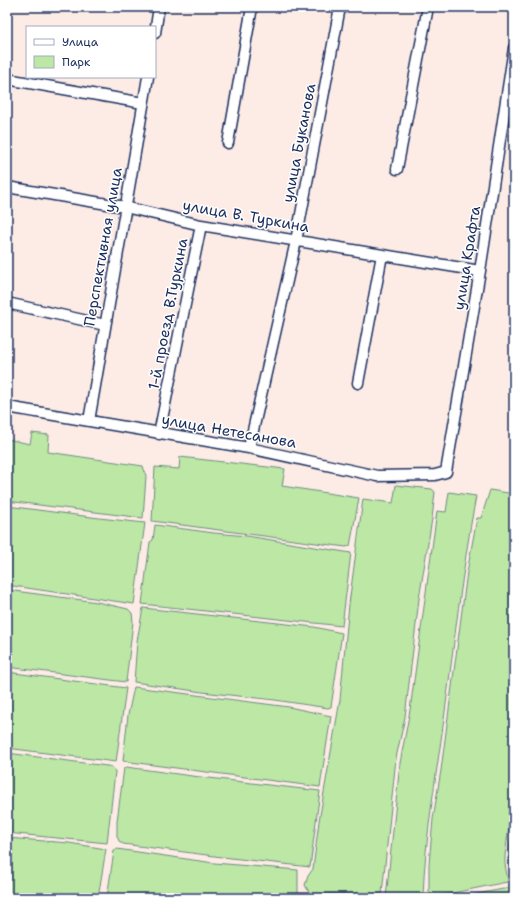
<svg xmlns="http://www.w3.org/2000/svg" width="521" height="905" font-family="'Shantell Sans',sans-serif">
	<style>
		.green { fill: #bce7a4; stroke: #6c8b81 }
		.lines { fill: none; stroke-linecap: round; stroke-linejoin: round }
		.street-casing { stroke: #1b2f5e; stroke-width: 13 }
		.street { stroke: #fff; stroke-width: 10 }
		.labels { text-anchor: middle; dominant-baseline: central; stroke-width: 3; stroke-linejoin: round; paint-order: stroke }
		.street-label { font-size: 15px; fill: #1b2f5e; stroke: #fff }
	</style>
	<rect width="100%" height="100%" fill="#fdece6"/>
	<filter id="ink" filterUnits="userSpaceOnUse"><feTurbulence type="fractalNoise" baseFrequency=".025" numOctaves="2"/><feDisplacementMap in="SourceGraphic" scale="8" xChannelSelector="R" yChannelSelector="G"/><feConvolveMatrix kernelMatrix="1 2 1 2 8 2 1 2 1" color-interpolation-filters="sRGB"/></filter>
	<g filter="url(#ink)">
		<path class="green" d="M32 433 49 435 48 452 143 466 146 476 143 518 7 501V439L30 444Z
			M180 457 285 469 282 486 359 498 350 546 346 547 152 521 155 467 179 469Z
			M396 485 432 489 435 492 432 519 419 599 405 717 396 758 382 894 357 893 310 894 305 885 308 876 313 869 319 821 340 700 349 604 363 499 393 503Z
			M490 490 514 494V787L505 856V864L508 881 507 882 433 897 429 891V864L433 819 441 770 467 572 477 518H481Z
			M449 492 476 496C462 570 454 645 444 719 436 778 425 837 423 897L386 898 400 763 410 710 437 511 446 512Z
			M7 506 99 518 145 523 134 604 7 585Z
			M155 525 214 533 247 536 351 553 342 626 142 604 150 542 153 540Z
			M7 590 97 602 128 609 132 613 133 622 126 682 7 667Z
			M143 608 314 627 342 633 331 707 328 708 275 700 202 692 134 682 137 641Z
			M7 672 126 688 116 762 7 748Z
			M134 687 289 707 331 716 320 787 123 761 128 715Z
			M7 753 107 766C111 766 114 767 115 772L107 843 7 833Z
			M126 767 192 776 320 791 310 867 222 857 123 844 119 841 117 836V821L124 768Z
			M514 812V880L511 877 509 849Z
			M7 838 69 843 106 849 98 898H7Z
			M117 849 214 863 298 870V898H107L114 851Z
			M514 887V898H455Z"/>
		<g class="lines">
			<g class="street-casing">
				<path id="street" d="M155 33 159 7
					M7 79 143 103
					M228 143 252 7
					M397 169 428 7
					M7 187 125 207 201 225 480 271
					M7 303 105 325
					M358 383 382 255
					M7 407 249 448 377 476 435 475 446 472 480 271 514 48
					M89 421 148 77
					M159 434 201 225
					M249 448 296 241 340 7"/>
			</g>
			<use href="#street" class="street"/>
		</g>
	</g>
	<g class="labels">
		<g class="street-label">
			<text transform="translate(299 143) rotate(-79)">улица Буканова</text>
			<text transform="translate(246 216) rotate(10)">улица В. Туркина</text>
			<text transform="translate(103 247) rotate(-80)">Перспективная улица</text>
			<text transform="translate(467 258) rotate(-81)">улица Крафта</text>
			<text transform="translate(168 314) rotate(-79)">1-й проезд В.Туркина</text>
			<text transform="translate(229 431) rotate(10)">улица Нетесанова</text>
		</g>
	</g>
	<rect width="521" height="905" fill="none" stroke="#fff" stroke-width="24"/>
	<rect x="12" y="12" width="497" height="881" fill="none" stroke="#1b2f5e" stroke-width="1.5" filter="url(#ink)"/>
	<rect x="26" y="26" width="130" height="52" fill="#ffffff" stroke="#a4acbf"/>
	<rect x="34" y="39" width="20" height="6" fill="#ffffff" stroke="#a4acbf"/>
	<text x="62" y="46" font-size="12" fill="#1b2f5e">Улица</text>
	<rect x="34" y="56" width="20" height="12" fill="#bce7a4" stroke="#a4acbf"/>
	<text x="62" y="66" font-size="12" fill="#1b2f5e">Парк</text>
</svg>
